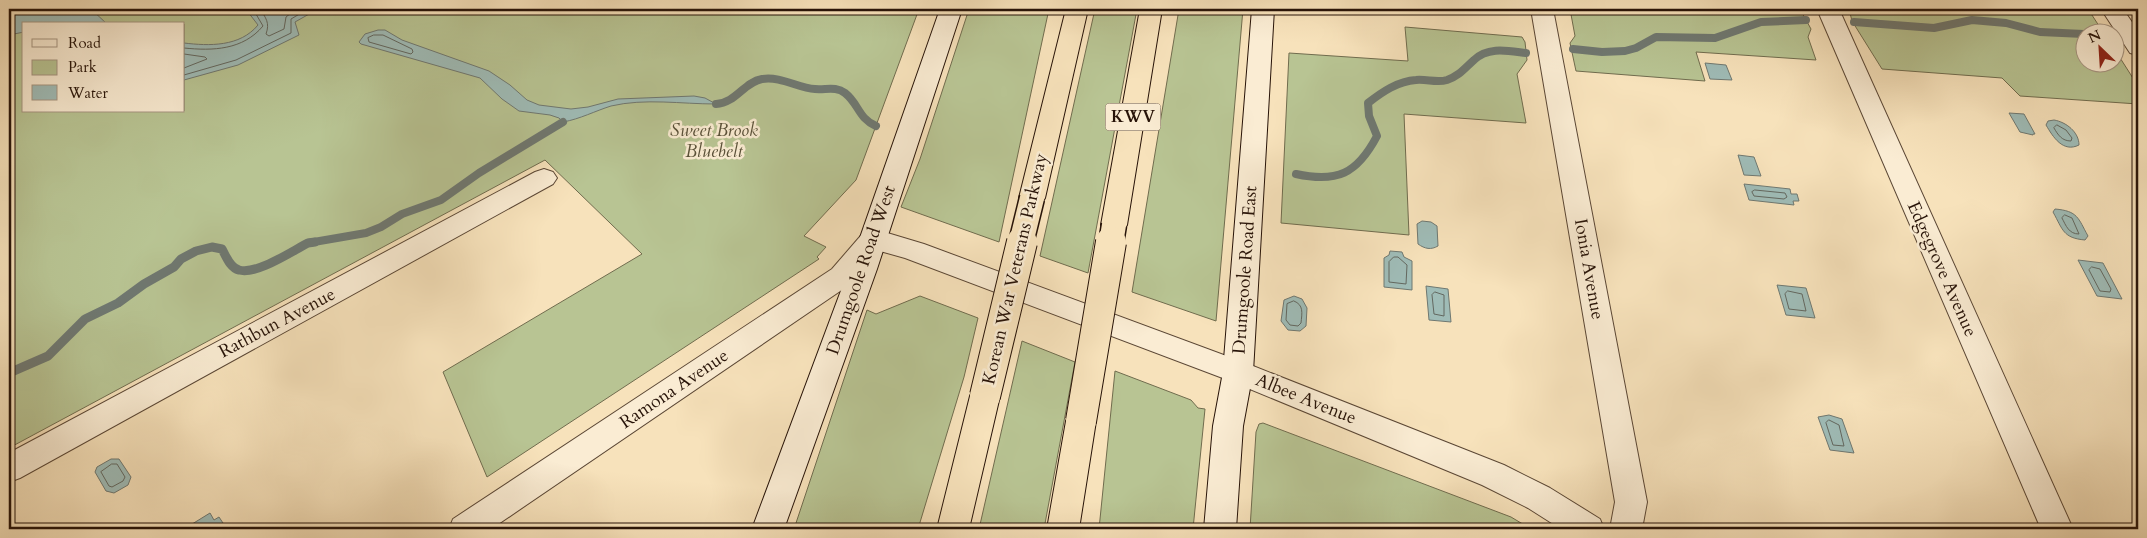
<svg xmlns="http://www.w3.org/2000/svg" width="2147" height="538" font-family="Cardo,serif">
	<style>
		.green { fill: #b8c493; stroke: #706c4e; fill-rule: evenodd }
		.water { fill: #9fbcb7; stroke: #6f7871 }
		.lines { fill: none; stroke-linecap: round; stroke-linejoin: round }
		.shore { stroke: #636860; stroke-width: 1 }
		.stream-far1 { stroke: #6f7871; stroke-width: 8 }
		.stream { stroke: #6f7871; stroke-width: 9 }
		.minor-casing { stroke: #5b4735; stroke-width: 2 }
		.secondary-casing { stroke: #271308; stroke-width: 2 }
		.motorway-casing { stroke: #271308; stroke-width: 2 }
		.minor { fill: #faecd3; fill-rule: evenodd }
		.secondary { fill: #faecd3; fill-rule: evenodd }
		.motorway { fill: #f7e2bb; fill-rule: evenodd }
		.motorway-bridge-far1-casing { stroke: #271308; stroke-width: 27; stroke-linecap: butt }
		.motorway-bridge-casing { stroke: #271308; stroke-width: 32; stroke-linecap: butt }
		.motorway-bridge-far1 { stroke: #f7e2bb; stroke-width: 24 }
		.motorway-bridge { stroke: #f7e2bb; stroke-width: 30 }
		.labels { text-anchor: middle; dominant-baseline: central; stroke-width: 5; stroke-linejoin: round; paint-order: stroke }
		.shield { fill: #faecd3; stroke: #665445; stroke-width: 1 }
		.shield-label { font-size: 16px; font-weight: bold; fill: #271308 }
		.park-label { font-size: 18px; font-style: italic; fill: #5a5139; stroke: #faecd3 }
		.street-label { font-size: 18px; fill: #271308; stroke: #faecd3 }
	</style>
	<rect width="100%" height="100%" fill="#f7e2bb"/>
	<filter id="stains"><feTurbulence type="fractalNoise" baseFrequency=".004" numOctaves="4"/><feColorMatrix values="0 0 0 0 .2 0 0 0 0 .09 0 0 0 0 .02 0 0 0 .5 -.17"/></filter>
	<radialGradient id="worn" r=".72"><stop offset=".6" stop-color="#630" stop-opacity="0"/><stop offset="1" stop-color="#630" stop-opacity=".3"/></radialGradient>
	<path class="green" d="M9 9H919L856 180 804 236 826 247 817 257 819 259 487 477 443 372 642 254 545 160 9 448ZM24 24H184V111H24Z
		M969 9H1049L999 242 901 207 920 159Z
		M1095 9H1137L1088 273 1040 256Z
		M1179 9H1243L1216 321 1132 292Z
		M1570 9H1800L1811 29 1808 37 1816 60 1696 52 1705 81 1576 71 1570 43 1575 36Z
		M1849 9H2088L2103 32H2084V62H2114L2115 50 2138 86V104L2020 96 2002 78 1882 69 1852 21Z
		M1405 27 1522 37 1525 42 1527 60 1517 74 1526 123 1404 114 1409 235 1281 223 1289 53 1408 61Z
		M920 296 978 318 964 377 918 529H794L867 310 876 314Z
		M1022 341 1075 362 1044 529H979Z
		M1115 371 1191 400 1198 408 1205 409 1193 529H1099Z
		M1263 423 1511 517 1531 529H1250L1256 432 1259 424Z"/>
	<path class="water" d="M9 9H91L107 24H24V32L9 35Z
		M248 9H318L295 22 299 35 238 65 184 80V43C209 46 240 47 258 25L248 12Z
		M378 30H385L402 40 489 71 510 85 527 100 539 105 571 109 588 107 618 99 694 96 705 98 716 104C681 104 645 98 611 106 595 111 580 119 563 122L559 118 550 115 519 111 502 99 480 78 361 44 359 42 365 34Z
		M1705 63 1726 65 1732 80 1710 79Z
		M2009 113 2024 114 2035 134H2033V135L2020 132Z
		M2054 120C2066 122 2079 132 2079 145 2063 153 2053 137 2046 125L2048 121Z
		M1738 155 1754 157 1761 176 1744 175Z
		M1744 184 1790 189 1791 194H1797L1799 201H1793L1794 205 1749 200Z
		M2055 209C2078 211 2078 218 2088 236L2085 240C2063 238 2063 230 2053 212Z
		M1422 221 1431 222 1437 226 1438 246C1431 250 1425 249 1418 244L1417 224Z
		M1390 251 1402 252 1404 257 1412 261V290L1384 287V258L1389 255Z
		M2078 260 2103 263 2122 299 2097 296Z
		M1777 285 1806 288 1815 318 1786 315Z
		M1426 286 1448 289 1451 322 1429 320Z
		M1294 296 1302 299 1307 308 1306 326 1300 331 1288 330 1281 321 1284 300Z
		M1829 415 1842 419 1854 453 1830 450 1818 417Z
		M111 459H119L131 477 128 485 114 493 106 491 95 472 97 467Z
		M210 513 214 520 219 517 223 523 218 527 219 529H184Z"/>
	<g class="lines">
		<path class="shore" d="M260 9C266 18 270 23 266 34L269 36 284 29 286 17 296 9
			M374 35H383L412 49 413 52 411 54 369 42 368 38Z
			M184 48C213 51 243 50 263 26L253 9
			M184 54 205 57 207 59 184 68
			M184 75 236 60 291 33V19L308 9
			M2057 125 2066 130 2072 138 2071 141C2062 141 2058 135 2054 128Z
			M1755 190 1785 193 1787 197 1784 199 1754 196 1752 192Z
			M2065 215 2072 218 2079 234C2069 234 2066 226 2062 218Z
			M1394 257H1398L1407 265 1406 284 1389 282V262Z
			M2092 267 2100 269 2111 289 2110 292 2100 291 2089 270Z
			M1788 291 1802 294 1806 311 1789 309 1785 294Z
			M1435 292 1444 295V316L1434 314 1432 295Z
			M1294 301C1304 305 1302 313 1301 323L1298 326 1290 325 1286 320 1287 304Z
			M1829 420 1839 425 1844 446 1833 445 1826 423Z
			M112 464H117L125 477 123 481 112 487 109 486 101 472Z"/>
		<path class="stream-far1" d="M1854 22 1934 28 1972 20 2006 23 2040 32 2084 34
			M1573 49 1602 52 1625 51 1636 48 1656 37 1715 38 1761 22 1806 20
			M716 104C736 103 744 82 762 79 781 76 798 88 815 89 826 90 836 86 845 93 859 104 858 118 876 126
			M1296 174C1337 183 1357 174 1377 136L1369 116 1368 103C1382 92 1398 81 1416 80 1427 79 1437 83 1447 80 1459 76 1465 68 1474 60 1488 46 1509 51 1526 53
			M308 243 366 233 381 227 402 214 441 200 479 173 563 122"/>
		<path class="stream" d="M9 373 48 356 85 319 118 303 144 284 174 267 181 259 196 251 212 247 222 249C226 256 230 268 239 270 257 275 292 251 308 243L315 242"/>
		<g class="minor-casing">
			<path id="minor" d="M1531 9H1553L1647 502 1642 529H1610L1615 502Z
				M1817 9H1839L2073 529H2041Z
				M2101 9H2123L2138 31V55L2130 53Z
				M544 169 553 172 557 178 553 184 20 478 9 482V453L535 172Z
				M874 229 924 244 1248 364 1504 465 1550 488 1600 519 1604 529H1561L1528 508 1482 485 1228 380 905 258 880 251 852 283 491 529H449L453 519 832 269 864 232Z"/>
		</g>
		<g class="secondary-casing">
			<path id="secondary" d="M940 9H962L877 269 784 529H752L849 269Z
				M1252 9H1274L1253 372 1243 426 1236 529H1204L1213 426 1223 372Z"/>
		</g>
		<g class="motorway-casing">
			<path id="motorway" d="M1066 9H1088L1045 198 1041 205 1032 207 1023 205 1019 198Z
				M1140 9H1162L1127 225 1123 232 1114 235 1105 232 1101 225Z
				M985 384 996 387 1000 396 969 529H937L970 396 974 387Z
				M1081 408 1092 412 1096 421 1079 529H1047L1066 421 1070 412Z"/>
		</g>
		<use href="#minor" class="minor"/>
		<use href="#secondary" class="secondary"/>
		<use href="#motorway" class="motorway"/>
		<g class="motorway-bridge-far1-casing">
			<path id="motorway-bridge-far1" d="M1021 243 1032 198
				M1111 243 1114 225"/>
		</g>
		<g class="motorway-bridge-casing">
			<path id="motorway-bridge" d="M985 396 1022 242
				M1081 421 1111 242"/>
		</g>
		<use href="#motorway-bridge-far1" class="motorway-bridge-far1"/>
		<use href="#motorway-bridge" class="motorway-bridge"/>
	</g>
	<g class="labels">
		<rect class="shield" x="1105.5" y="103.5" width="55" height="27" rx="4"/>
		<g class="shield-label">
			<text x="1133" y="117">KWV</text>
		</g>
		<g class="park-label">
			<text x="714" y="130">Sweet Brook<tspan x="714" dy="21">Bluebelt</tspan></text>
		</g>
		<g class="street-label">
			<text transform="translate(1015 269) rotate(-77)">Korean War Veterans Parkway</text>
			<text transform="translate(1589 269) rotate(80)">Ionia Avenue</text>
			<text transform="translate(1942 269) rotate(66)">Edgegrove Avenue</text>
			<text transform="translate(861 270) rotate(-71)">Drumgoole Road West</text>
			<text transform="translate(1245 270) rotate(-86)">Drumgoole Road East</text>
			<text transform="translate(277 323) rotate(-28)">Rathbun Avenue</text>
			<text transform="translate(674 389) rotate(-34)">Ramona Avenue</text>
			<text transform="translate(1306 399) rotate(22)">Albee Avenue</text>
		</g>
	</g>
	<rect width="2147" height="538" fill="none" stroke="#f7e2bb" stroke-width="30"/>
	<rect x="10" y="10" width="2127" height="518" fill="none" stroke="#271308" stroke-width="2.5"/>
	<rect x="15" y="15" width="2117" height="508" fill="none" stroke="#271308"/>
	<rect x="22" y="22" width="162" height="90" fill="#faecd3" stroke="#a69582"/>
	<rect x="32" y="39" width="25" height="8" fill="#faecd3" stroke="#a69582"/>
	<text x="68" y="48" font-size="15" fill="#271308">Road</text>
	<rect x="32" y="60" width="25" height="15" fill="#b8c493" stroke="#a69582"/>
	<text x="68" y="72" font-size="15" fill="#271308">Park</text>
	<rect x="32" y="85" width="25" height="15" fill="#9fbcb7" stroke="#a69582"/>
	<text x="68" y="98" font-size="15" fill="#271308">Water</text>
	<g transform="translate(2100 48) rotate(335)"><circle r="24" fill="#faecd3" stroke="#a69582"/>
	<path d="M0-4L9 19L0 12L-9 19Z" fill="#8f2418"/>
	<text y="-8" font-size="14" font-weight="bold" text-anchor="middle" fill="#271308">N</text>
	</g>
	<rect width="100%" height="100%" filter="url(#stains)"/>
	<rect width="100%" height="100%" fill="url(#worn)"/>
</svg>
